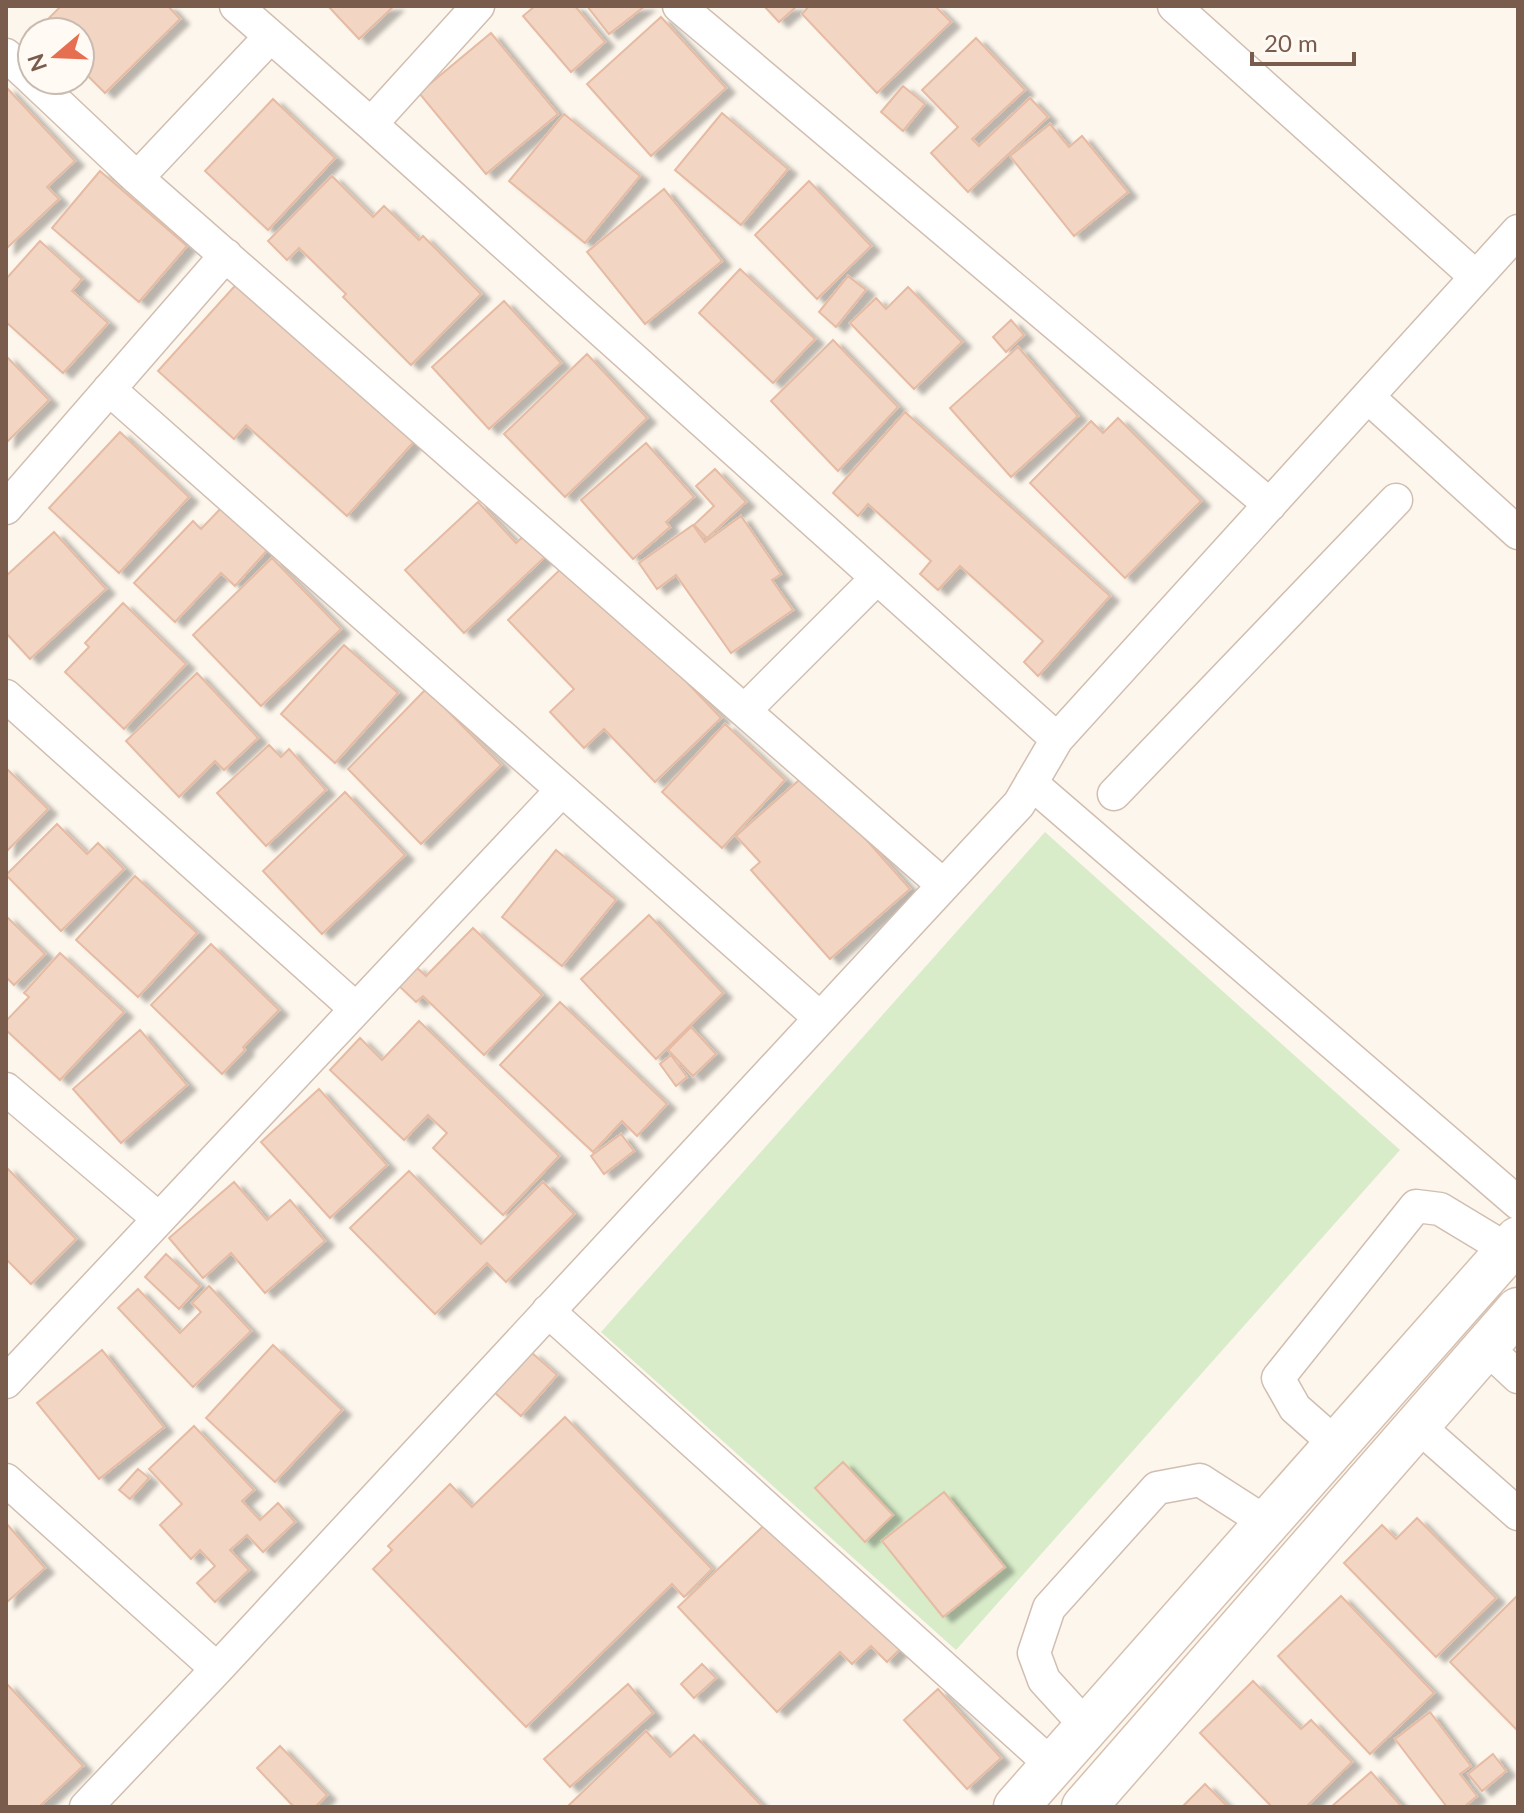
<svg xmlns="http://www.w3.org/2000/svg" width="1524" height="1813" font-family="Lato,sans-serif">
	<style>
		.green { fill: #d8ecc9 }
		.building { fill: #f3d5c3; stroke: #e6bba3; stroke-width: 2; filter: url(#shadow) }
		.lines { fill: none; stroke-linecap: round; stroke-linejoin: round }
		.street-casing { stroke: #d1beb0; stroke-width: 35 }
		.secondary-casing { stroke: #d6c0b0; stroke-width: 47 }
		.street { stroke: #fff; stroke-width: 32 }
		.secondary { stroke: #fff; stroke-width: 44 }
	</style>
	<defs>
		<filter id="shadow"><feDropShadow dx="9" dy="5" stdDeviation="2" flood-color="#0004"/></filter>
	</defs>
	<rect width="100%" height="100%" fill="#fdf6ec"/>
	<path class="green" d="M1045 832 1400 1150 956 1650 601 1332Z"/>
	<path class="building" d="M61 6H168L180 19 105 93 80 68V32H45L40 27Z
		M328 6H394L359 39Z
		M535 6H575L605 42 571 72 523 16Z
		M587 6H645L609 34Z
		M764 6H797L779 22Z
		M809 6H935L951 22 877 93 802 14Z
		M661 17 726 88 651 156 587 84Z
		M491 33 558 114 486 174 419 93Z
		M976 38 1025 90 972 139 979 146 1030 98 1048 117 968 192 931 153 958 127 922 90Z
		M903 86 925 104 903 131 881 112Z
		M6 87 75 161 47 187 59 199 6 249Z
		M273 99 335 158 268 230 205 171Z
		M722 113 788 169 741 225 675 170Z
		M564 114 640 176 585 243 509 181Z
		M1050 124 1069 147 1082 136 1128 192 1074 236 1010 156Z
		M100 171 187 246 139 302 52 228Z
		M332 176 373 217 384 206 419 240 423 236 481 294 411 365 343 297 346 294 299 248 287 260 268 241Z
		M809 181 871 246 817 299 755 235Z
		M664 189 722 261 645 324 587 252Z
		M40 241 82 279 72 291 108 323 63 373 6 322V279Z
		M740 269 815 339 773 383 699 313Z
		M848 276 866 290 836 327 819 312Z
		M242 278 418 437 347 516 246 425 234 439 158 371Z
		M908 287 962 342 914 389 850 323 876 298 886 309Z
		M504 301 561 363 489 429 432 367Z
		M1011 320 1024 335 1006 352 993 337Z
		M833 340 898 407 838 471 771 401Z
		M1018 347 1078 416 1011 477 950 408Z
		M587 354 647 418 565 497 504 434Z
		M6 356 49 400 6 443Z
		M905 412 1110 596 1038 676 1024 662 1043 641 960 566 938 590 920 574 931 561 868 504 858 516 833 493Z
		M1118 418 1201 501 1125 578 1030 483 1091 421 1103 433Z
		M120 432 189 497 119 573 49 508Z
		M646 443 694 497 666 522 670 527 633 559 581 500Z
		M715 469 746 502 707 538 694 525 714 506 696 486Z
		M478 502 516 543 526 534 546 556 464 633 405 570Z
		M225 504 270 547 235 586 221 573 175 622 134 583 193 521 201 529Z
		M741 516 781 574 772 580 793 610 731 653 676 575 657 589 639 563 693 525 705 542Z
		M54 532 106 589 30 659 6 633V576Z
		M272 558 341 629 261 706 193 635Z
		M570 560 721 718 655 782 604 729 584 748 550 712 574 689 508 620Z
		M123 603 186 664 124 729 65 672 89 647 85 643Z
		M344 645 398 693 335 763 281 714Z
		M197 673 258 738 224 770 215 761 179 797 126 741Z
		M426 689 501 765 421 844 348 769Z
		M725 724 785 780 722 848 662 792Z
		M269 745 281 757 289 749 326 790 266 846 217 793Z
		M6 768 48 809 6 852Z
		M807 773 910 889 830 959 751 870 760 862 736 836Z
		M345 792 405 855 322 934 263 871Z
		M57 824 87 854 98 843 124 869 61 931 6 875Z
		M556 850 616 900 562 966 502 917Z
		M135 876 197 933 138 997 76 940Z
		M649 915 723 993 656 1059 581 979Z
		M6 916 45 954 14 985 6 977Z
		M473 928 542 995 484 1055 423 996 416 1002 397 984 415 966 426 976Z
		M211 944 279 1010 243 1047 245 1050 222 1074 151 1005Z
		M60 953 124 1012 60 1080 6 1030V1021L29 997 24 993Z
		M560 1002 667 1104 637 1136 622 1121 593 1152 500 1065Z
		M419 1021 559 1156 503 1215 433 1148 447 1133 428 1115 404 1140 330 1070 360 1038 382 1060Z
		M691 1027 716 1054 693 1076 668 1050Z
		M140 1030 187 1085 121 1143 73 1089Z
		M671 1055 687 1077 676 1086 660 1064Z
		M319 1089 387 1165 330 1218 261 1142Z
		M621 1134 634 1151 604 1174 591 1156Z
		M6 1167 76 1239 31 1284 6 1259Z
		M409 1171 481 1244 543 1182 574 1214 506 1282 487 1263 435 1314 350 1228Z
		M234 1182 267 1220 290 1200 325 1241 265 1293 231 1253 203 1278 169 1238Z
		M166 1254 200 1286 179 1309 145 1277Z
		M209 1286 251 1331 193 1387 118 1308 138 1289 180 1333 201 1312 192 1303Z
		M273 1345 342 1410 275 1482 206 1418Z
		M102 1350 164 1427 99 1479 37 1403Z
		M531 1352 557 1375 521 1416 495 1393Z
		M565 1417 712 1569 684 1597 672 1584 526 1727 373 1569 392 1550 388 1546 450 1484 472 1507Z
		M194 1426 254 1490 242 1501 260 1520 278 1503 295 1522 263 1552 247 1535 230 1550 249 1570 215 1602 197 1583 215 1566 200 1550 191 1559 160 1525 182 1504 149 1469Z
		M843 1462 893 1515 865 1542 815 1488Z
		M138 1469 149 1478 130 1499 119 1490Z
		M944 1492 1005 1567 943 1617 882 1541Z
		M774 1516 900 1649 887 1662 871 1646 852 1664 840 1652 777 1712 678 1607Z
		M1417 1518 1496 1598 1436 1657 1344 1563 1382 1525 1396 1539Z
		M6 1523 45 1568 6 1603Z
		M1518 1595V1731L1450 1662Z
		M1341 1596 1434 1693 1370 1754 1278 1656Z
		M702 1664 716 1678 694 1698 681 1684Z
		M1253 1681 1301 1729 1311 1720 1352 1762 1306 1807H1272L1200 1733Z
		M6 1683 83 1766 39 1807H6Z
		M628 1684 653 1713 570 1787 544 1759Z
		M938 1689 1001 1758 967 1789 904 1720Z
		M1430 1712 1471 1766 1460 1774 1477 1796 1464 1807H1447L1395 1739Z
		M646 1731 670 1757 694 1735 763 1807H567Z
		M280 1746 327 1795 315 1807H294L257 1768Z
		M1493 1754 1506 1771 1482 1791 1468 1774Z
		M1371 1772 1402 1807H1331Z
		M1205 1784 1228 1807H1182Z"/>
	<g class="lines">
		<g class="street-casing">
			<path id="street" d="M236 6 371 124 1057 739
				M679 6 1270 505
				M1174 6 1476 277
				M6 55 32 79
				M33 80 137 178 943 885
				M371 124 478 6
				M137 178 270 37
				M109 389 820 1018
				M1368 397 1518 533
				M6 508 226 255
				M6 696 356 1009
				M745 710 877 578
				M1031 783 1518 1203
				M1114 794 1396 500
				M6 1089 159 1219
				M548 1311 1053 1766
				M1486 1347 1518 1377
				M6 1382 562 790
				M1417 1425 1518 1514
				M1337 1445 1295 1408 1278 1378 1416 1206 1440 1209 1508 1250
				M6 1480 217 1669
				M1087 1727 1044 1680 1034 1653 1049 1608 1157 1488 1200 1480 1267 1523
				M86 1807 217 1669 1019 804 1057 739 1518 231"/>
		</g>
		<g class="secondary-casing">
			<path id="secondary" d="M1016 1807 1518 1239
				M1084 1807 1518 1310"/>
		</g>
		<use href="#street" class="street"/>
		<use href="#secondary" class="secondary"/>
	</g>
	<rect width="1524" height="1813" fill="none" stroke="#7a5c4d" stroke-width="16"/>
	<g transform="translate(56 56) rotate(251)"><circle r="38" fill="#fffaf3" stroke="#cabbb1" stroke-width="2"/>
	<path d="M0-6L14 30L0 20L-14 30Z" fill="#e76f51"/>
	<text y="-12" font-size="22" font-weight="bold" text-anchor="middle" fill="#7a5c4d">N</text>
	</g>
	<path d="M1252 52v12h102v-12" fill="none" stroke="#7a5c4d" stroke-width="4"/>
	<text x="1264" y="52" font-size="24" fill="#7a5c4d" stroke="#fffaf3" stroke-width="6" paint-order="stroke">20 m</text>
</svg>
